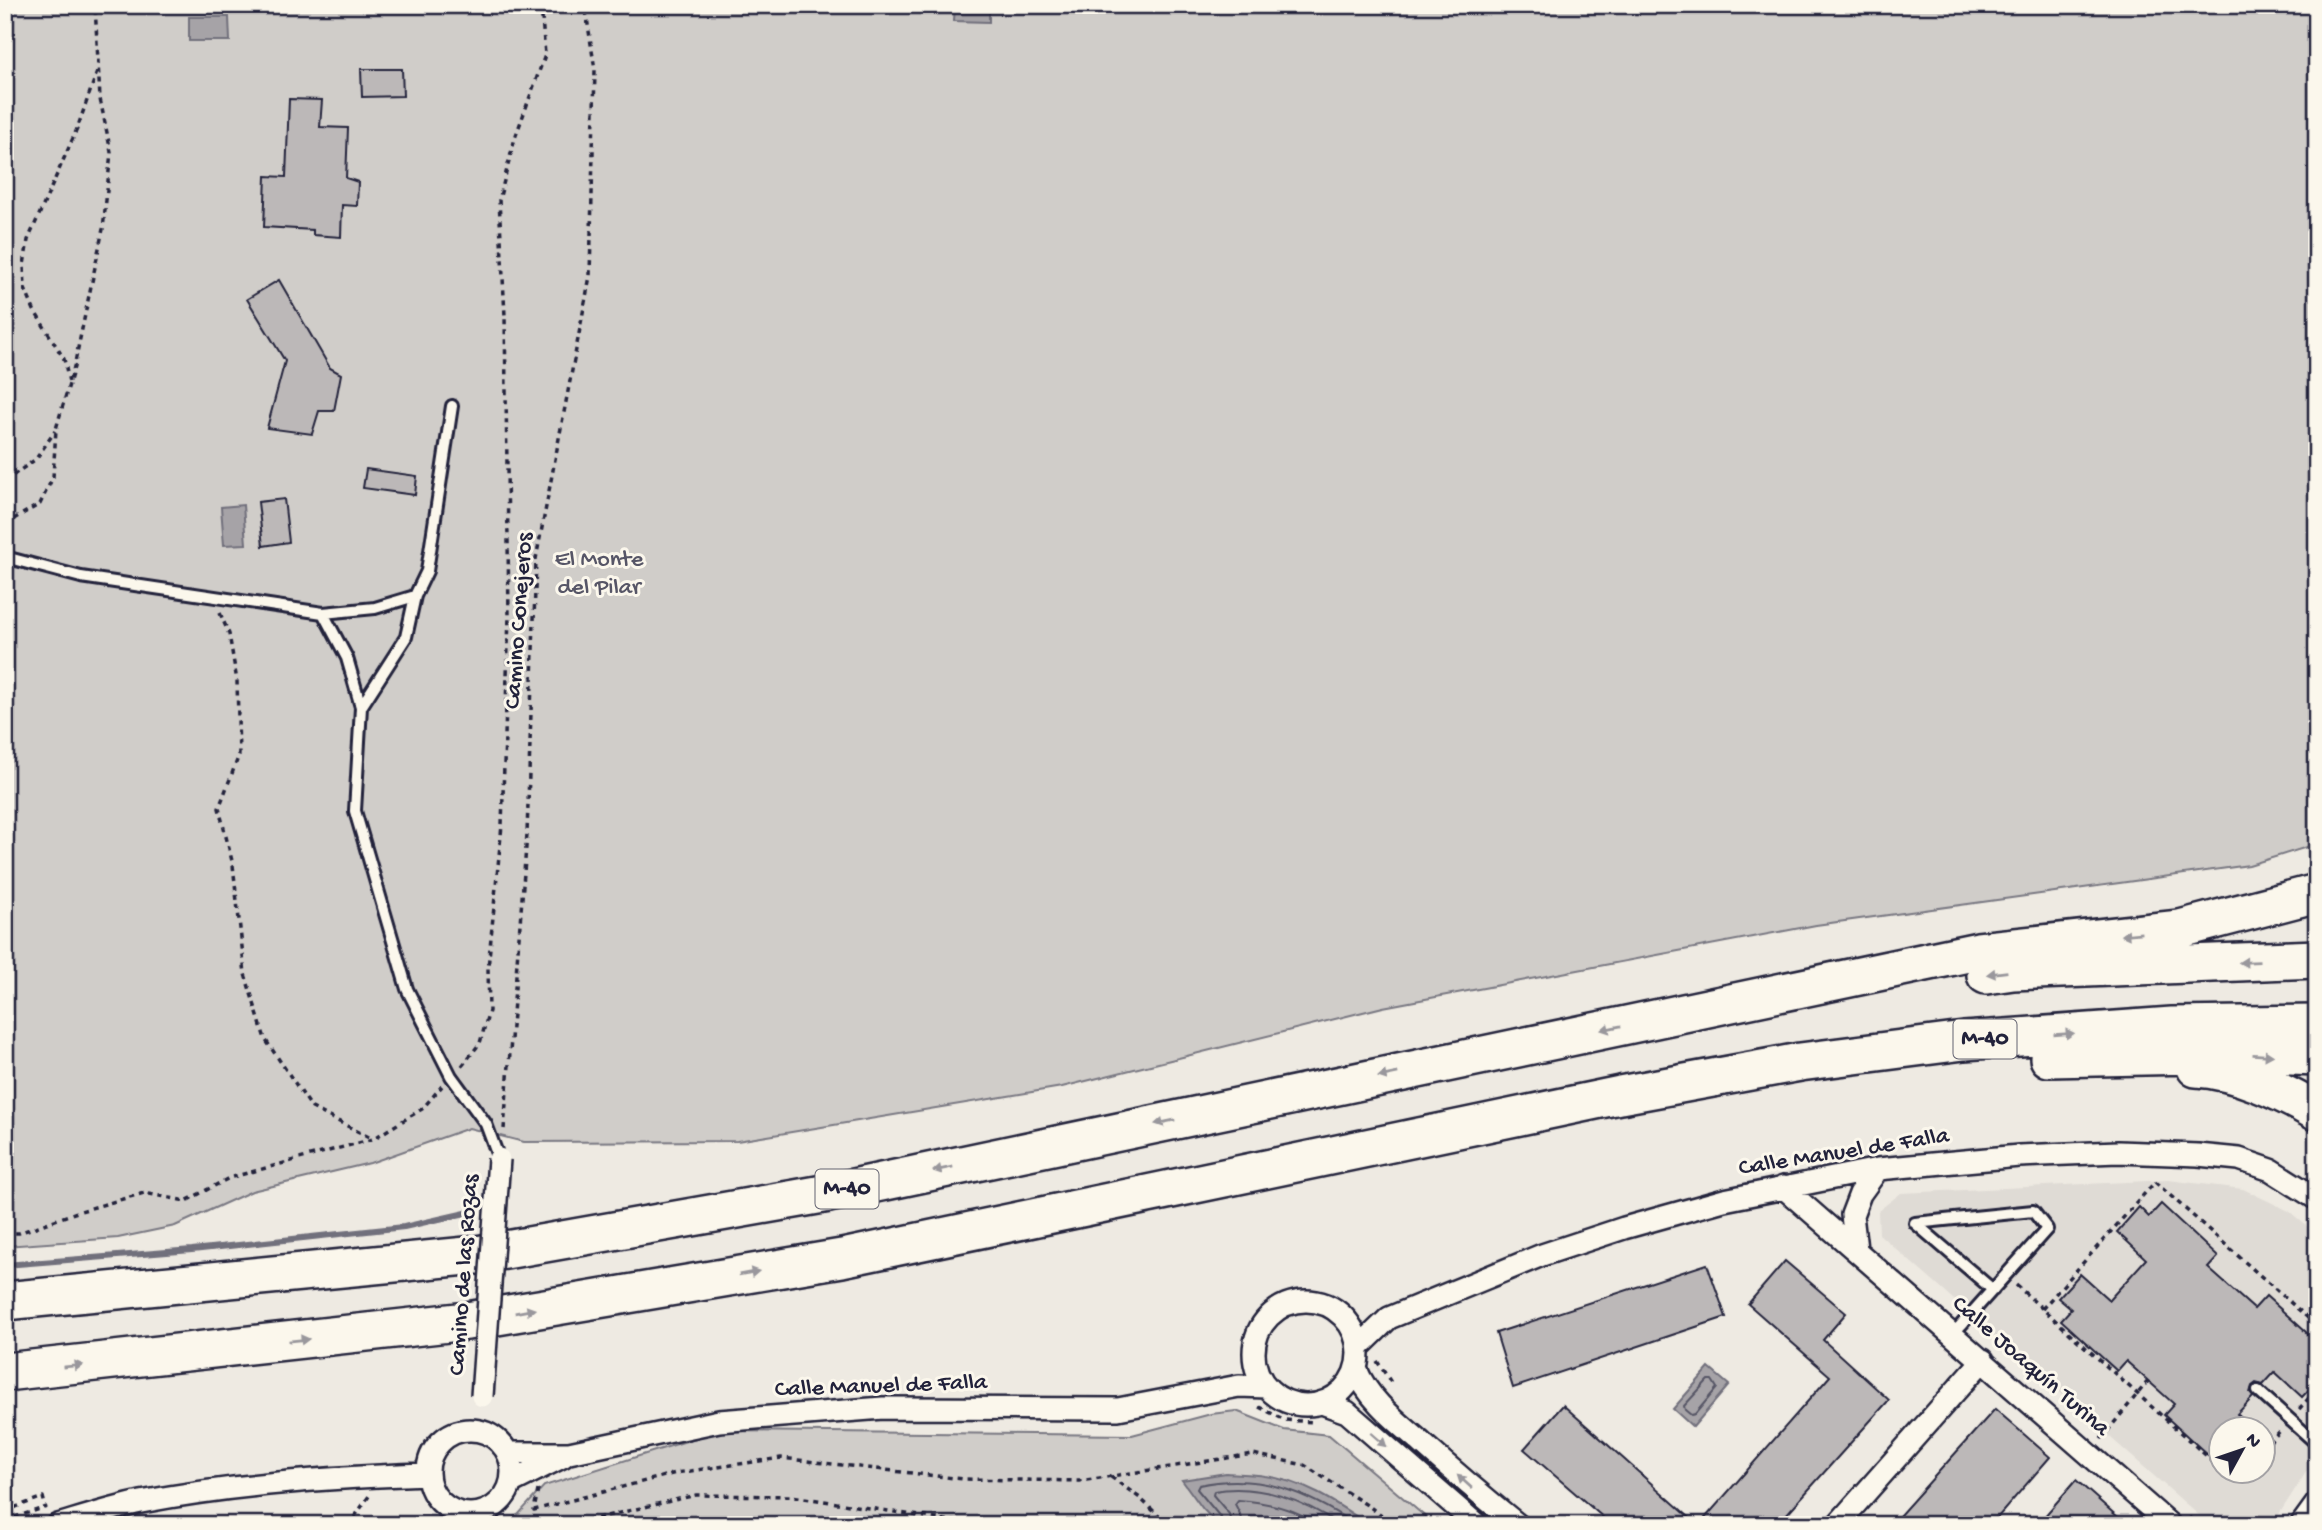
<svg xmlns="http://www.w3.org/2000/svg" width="2322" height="1530" font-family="'Gochi Hand',sans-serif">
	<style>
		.built { fill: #dfdbd5; fill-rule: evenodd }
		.green { fill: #d0cdc9; stroke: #797882; stroke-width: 2 }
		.water { fill: #a6a3a7; stroke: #716f7c; stroke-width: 2 }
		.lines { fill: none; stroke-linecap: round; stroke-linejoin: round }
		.shore { stroke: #575666; stroke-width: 2 }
		.stream { stroke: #716f7c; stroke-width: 6 }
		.building { fill: #bcb8b8; stroke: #22223b; stroke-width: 2 }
		.service-casing { stroke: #22223b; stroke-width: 16 }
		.minor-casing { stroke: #22223b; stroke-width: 26 }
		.motorway-casing { stroke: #22223b; stroke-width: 42 }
		.path { stroke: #22223b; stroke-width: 3.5; stroke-dasharray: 5 5; stroke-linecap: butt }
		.service { stroke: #fbf7ec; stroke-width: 10 }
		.minor { stroke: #fbf7ec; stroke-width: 21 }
		.motorway { stroke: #fbf7ec; stroke-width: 37 }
		.minor-bridge-casing { stroke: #22223b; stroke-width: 26; stroke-linecap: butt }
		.minor-bridge { stroke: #fbf7ec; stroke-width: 21 }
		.oneway { fill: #99979c }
		.labels { text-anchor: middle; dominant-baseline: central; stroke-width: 6; stroke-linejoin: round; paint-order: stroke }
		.shield { fill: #fbf7ec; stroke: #636270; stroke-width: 2 }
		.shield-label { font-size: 23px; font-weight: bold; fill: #22223b }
		.park-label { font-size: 24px; fill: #565566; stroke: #fbf7ec }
		.street-label { font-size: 24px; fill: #22223b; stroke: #fbf7ec }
	</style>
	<rect width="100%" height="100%" fill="#eeeae2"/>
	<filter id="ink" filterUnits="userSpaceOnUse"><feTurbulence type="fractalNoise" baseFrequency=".0143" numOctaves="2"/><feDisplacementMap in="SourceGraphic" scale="14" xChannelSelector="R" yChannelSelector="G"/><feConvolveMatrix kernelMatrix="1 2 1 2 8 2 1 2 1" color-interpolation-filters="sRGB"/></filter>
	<g filter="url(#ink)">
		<path class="built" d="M2168 1180 2243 1189 2289 1211 2317 1235V1455L2272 1525H2210L1879 1234 1878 1211 1901 1193ZM2220 1428H2262V1470H2220Z"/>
		<path class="green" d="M5 5H2317V844L2249 865 1816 925 1383 1007 1062 1087 737 1141 524 1142 469 1128 370 1163 252 1191 175 1226 118 1238 5 1246Z
			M1236 1411 1284 1430 1329 1435 1435 1525H499L518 1515 544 1486 718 1431 1132 1435 1211 1414Z"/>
		<path class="water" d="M955 5H989V22L954 21Z
			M189 17H229L230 41H189Z
			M243 505 246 544 224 545 221 507Z
			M1709 1368 1729 1385 1693 1427 1673 1409Z
			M1226 1473C1239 1474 1253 1474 1265 1476 1303 1481 1335 1502 1366 1523L1365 1525H1218L1203 1509 1182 1480Z"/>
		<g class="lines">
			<path class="shore" d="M1708 1380H1712L1717 1388 1695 1414 1691 1415 1685 1410 1684 1406Z
				M1222 1525 1221 1518 1197 1489 1199 1485C1259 1472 1306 1492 1356 1525
				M1231 1525 1229 1514 1213 1495 1214 1491C1258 1483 1304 1500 1340 1525
				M1242 1525 1240 1514 1235 1504 1238 1500C1268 1502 1296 1509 1321 1525"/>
			<path class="stream" d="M5 1265 192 1250 404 1227 470 1212"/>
		</g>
		<path class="building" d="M361 69H402L403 96 362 97Z
			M289 99 322 100 320 127 348 128 346 178 358 182 357 206 342 205 341 237 313 235V230L264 227 266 176 286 177Z
			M279 280 330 368 341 374 334 411H319L312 434 267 428 285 361 247 299Z
			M366 469 417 476 415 495 363 488Z
			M284 499 289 542 263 546 258 502Z
			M2161 1204 2218 1257 2208 1268 2254 1309 2266 1296 2317 1342V1381L2302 1397 2275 1372 2263 1385 2256 1383 2252 1386 2250 1393 2253 1397 2237 1414 2253 1429H2221V1467L2164 1415 2174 1404 2126 1361 2117 1371 2061 1320 2071 1309 2058 1298 2080 1274 2109 1300 2146 1259 2117 1232 2139 1207 2149 1217Z
			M1785 1261 1846 1313 1823 1340 1889 1400 1777 1525H1699L1830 1376 1748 1304Z
			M1707 1264 1726 1317 1513 1388 1496 1333Z
			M1563 1405 1698 1525H1612L1524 1449Z
			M1995 1409 2050 1457 1991 1525H1891Z
			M2076 1480 2127 1525H2037Z"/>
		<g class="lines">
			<g class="service-casing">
				<path id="service" d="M452 406 427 571 415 596 406 637 361 707 355 811 407 989 451 1076 486 1124 499 1159
					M5 557 81 577 323 613 375 608 415 596
					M323 613 347 658 361 707
					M1953 1334 2047 1229 2033 1211 1915 1223 1993 1290
					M2258 1391 2317 1444"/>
			</g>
			<g class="minor-casing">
				<path id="minor" d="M1783 1187 2170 1525
					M1856 1249 1852 1215 1860 1194 1878 1169
					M1254 1353a52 52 0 1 1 104 0a52 52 0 1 1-104 0Z
					M1358 1348 1389 1318 1542 1255 1624 1228 1724 1200 1878 1169 2019 1156 2118 1152 2198 1155 2239 1159 2271 1170 2317 1199
					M1356 1369C1369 1401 1398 1422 1423 1444 1454 1472 1486 1499 1518 1525
					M1322 1403 1347 1412 1477 1525
					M428 1472a42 42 0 1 1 84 0a42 42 0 1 1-84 0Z
					M509 1453H569L719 1421 883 1408 1118 1409 1239 1386 1267 1387
					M512 1482 564 1456
					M58 1525C85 1517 113 1508 141 1502 235 1484 332 1477 428 1474
					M1837 1525 1983 1360
					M2301 1525 2317 1503"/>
			</g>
			<g class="motorway-casing">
				<path id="motorway" d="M1986 975 2013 971 2317 959
					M2049 1058 2241 1054 2317 1057
					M2196 1068C2236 1070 2283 1092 2317 1112
					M5 1301 477 1255 829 1193 1978 951 2180 929 2317 893
					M5 1372 467 1321 842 1258 1620 1095 1800 1062 1964 1041 2172 1026 2317 1024"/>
			</g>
			<path class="path" d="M69 382 64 359 34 310 25 289 24 265 28 240 77 129 97 72
				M5 481 36 459 55 431
				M5 524 40 504 53 477 56 429 74 367 103 229 111 152 100 99 95 5
				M220 613 229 634 237 681 239 755 219 808 233 865 245 974 265 1039 312 1108 371 1138
				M462 1066 480 1043 489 1011 488 968 502 825 509 616 505 316 499 200 515 138 545 55 541 5
				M504 1129 527 834 536 559 590 276 595 70 585 5
				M5 1233H19L77 1212 144 1193 186 1201 229 1178 373 1139 422 1109 442 1086
				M2016 1285 2220 1468
				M2042 1309 2155 1182 2317 1326
				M1377 1361 1392 1384
				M1259 1407 1285 1420 1314 1422
				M2299 1409 2317 1389
				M2101 1439 2148 1381
				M2262 1450 2280 1431
				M2223 1470 2235 1481 2244 1470
				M1111 1477 1140 1498 1168 1525
				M538 1490 534 1510 676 1473 781 1458 963 1479 1080 1481 1253 1454 1304 1465 1370 1507 1393 1525
				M5 1511 43 1497 46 1509
				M2189 1517 2199 1525
				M5 1520 47 1507
				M349 1525 369 1496
				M568 1525 696 1495 792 1496 977 1525"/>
			<use href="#service" class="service"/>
			<use href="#minor" class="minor"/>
			<use href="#motorway" class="motorway"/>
			<g class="minor-bridge-casing">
				<path id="minor-bridge" d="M482 1396 499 1159"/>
			</g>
			<use href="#minor-bridge" class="minor-bridge"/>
		</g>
		<defs><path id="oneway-solid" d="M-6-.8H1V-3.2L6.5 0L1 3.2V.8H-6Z" transform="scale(1.75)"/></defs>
		<g class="oneway">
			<use href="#oneway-solid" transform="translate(2131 934) rotate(174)"/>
			<use href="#oneway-solid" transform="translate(2249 962) rotate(178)"/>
			<use href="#oneway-solid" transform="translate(1997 973) rotate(173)"/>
			<use href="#oneway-solid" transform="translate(1611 1028) rotate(168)"/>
			<use href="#oneway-solid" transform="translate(2064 1034) rotate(-4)"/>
			<use href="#oneway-solid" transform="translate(2263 1055) rotate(3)"/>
			<use href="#oneway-solid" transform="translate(1388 1075) rotate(168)"/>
			<use href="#oneway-solid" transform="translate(1165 1122) rotate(168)"/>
			<use href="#oneway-solid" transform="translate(943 1169) rotate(168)"/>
			<use href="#oneway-solid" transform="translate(749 1273) rotate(-10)"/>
			<use href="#oneway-solid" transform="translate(525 1311) rotate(-10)"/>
			<use href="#oneway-solid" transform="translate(299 1340) rotate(-6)"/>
			<use href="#oneway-solid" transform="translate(73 1366) rotate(-6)"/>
			<use href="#oneway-solid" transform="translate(1379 1440) rotate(41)"/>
			<use href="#oneway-solid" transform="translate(1465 1482) rotate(-138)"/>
		</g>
	</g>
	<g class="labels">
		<g class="shield">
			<rect x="1953.5" y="1019.5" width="63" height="39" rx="5"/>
			<rect x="815.5" y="1169.5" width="63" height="39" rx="5"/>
		</g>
		<g class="shield-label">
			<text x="1985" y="1039">M-40</text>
			<text x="847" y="1189">M-40</text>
		</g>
		<g class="park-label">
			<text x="599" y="560">El Monte<tspan x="599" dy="28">del Pilar</tspan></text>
		</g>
		<g class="street-label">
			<text transform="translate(520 621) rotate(-86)">Camino Conejeros</text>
			<text transform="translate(1844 1153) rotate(-9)">Calle Manuel de Falla</text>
			<text transform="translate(465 1275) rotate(-86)">Camino de las Rozas</text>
			<text transform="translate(2030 1367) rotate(41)">Calle Joaquín Turina</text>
			<text transform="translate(881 1387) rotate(-2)">Calle Manuel de Falla</text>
		</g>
	</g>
	<rect width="2322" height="1530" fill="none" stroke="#fbf7ec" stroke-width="28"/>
	<rect x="14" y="14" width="2294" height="1502" fill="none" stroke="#22223b" stroke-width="2.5" filter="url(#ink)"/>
	<g transform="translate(2242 1450) rotate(50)"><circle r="33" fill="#fbf7ec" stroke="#a4a2a5" stroke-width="2"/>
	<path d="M0-5L12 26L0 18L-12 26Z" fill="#22223b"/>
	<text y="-10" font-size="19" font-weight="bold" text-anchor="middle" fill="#22223b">N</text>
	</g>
</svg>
